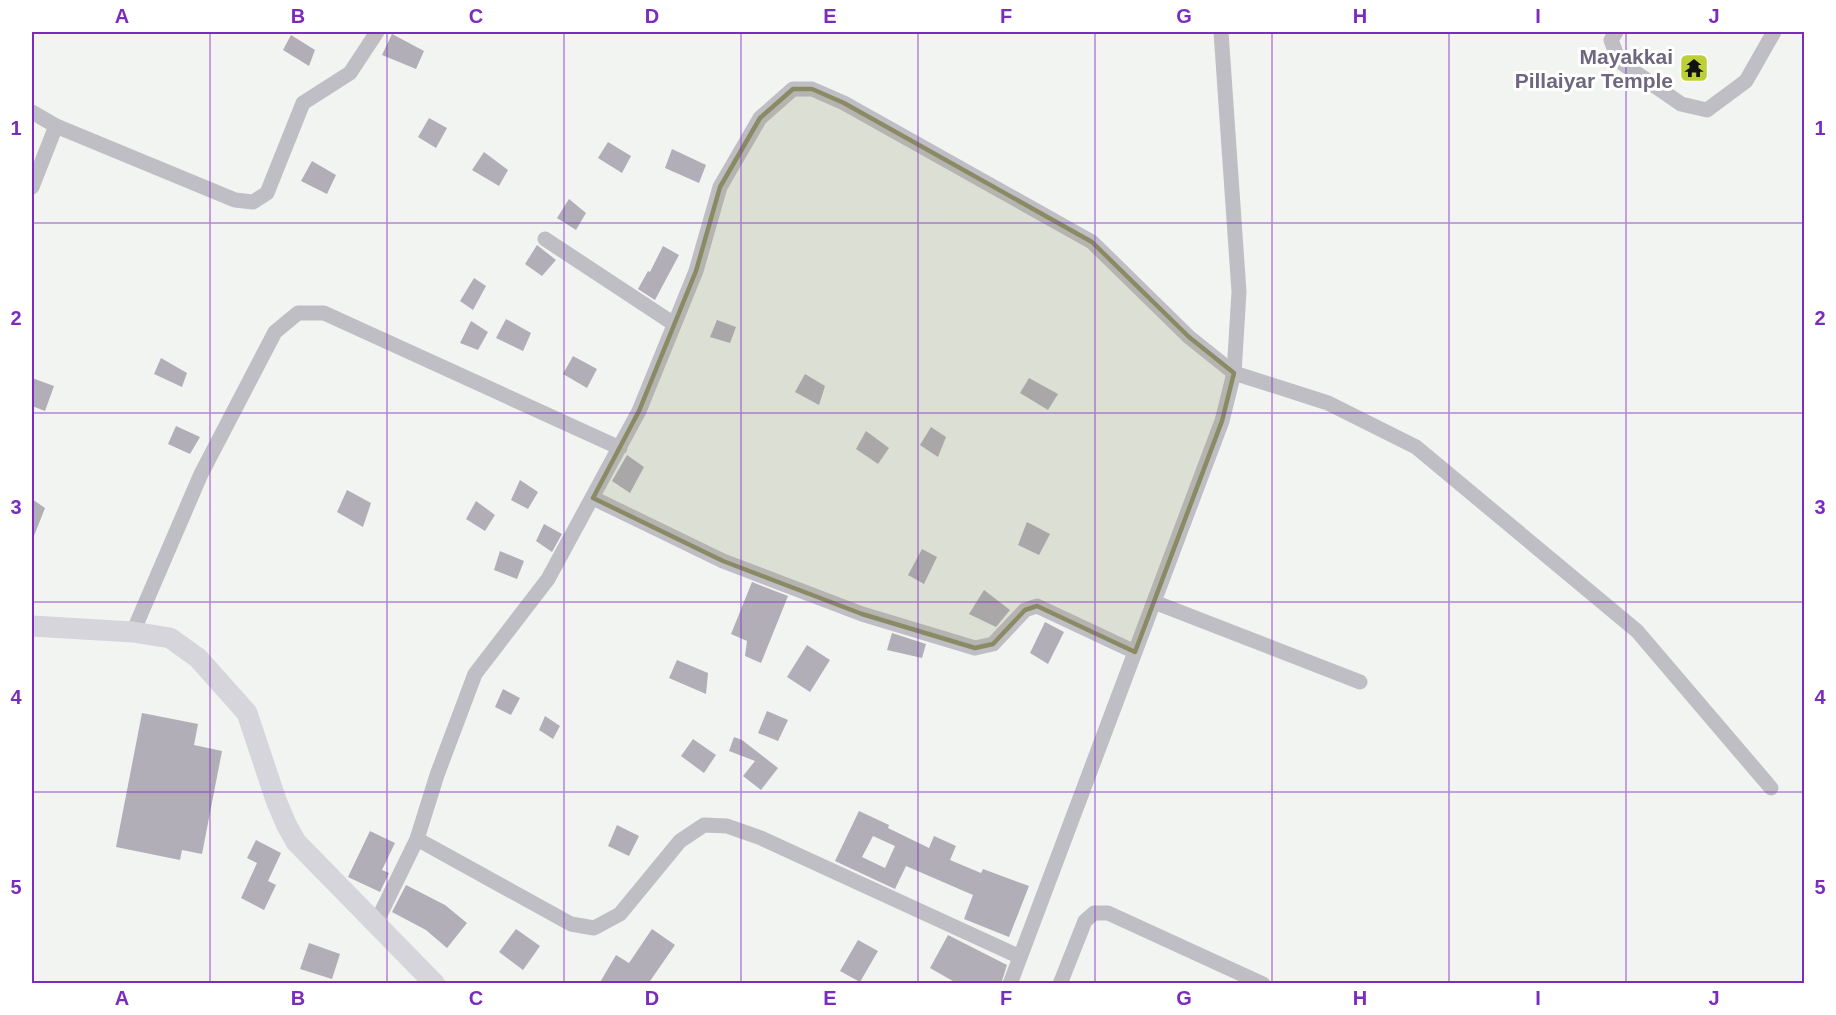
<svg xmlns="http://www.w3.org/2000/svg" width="1836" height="1015" font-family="Arial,sans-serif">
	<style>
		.building { fill: #b1aeb8; fill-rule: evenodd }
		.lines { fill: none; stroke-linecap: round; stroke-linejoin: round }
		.street { stroke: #c0bec5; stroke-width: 15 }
		.secondary { stroke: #d6d5db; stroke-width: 21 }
		.marked { fill: #8a8b65; fill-opacity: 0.2; stroke: #8a8b65; stroke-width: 4.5; stroke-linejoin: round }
		.grid { fill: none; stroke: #7b2cbf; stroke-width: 1.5; stroke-opacity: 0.55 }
		.labels { text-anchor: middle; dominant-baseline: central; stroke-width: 6; stroke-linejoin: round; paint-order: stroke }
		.poi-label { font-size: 21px; font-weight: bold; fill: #6f677f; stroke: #fff; text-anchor: end }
		.neatline { fill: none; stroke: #7b2cbf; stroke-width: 2 }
		.grid-label { font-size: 20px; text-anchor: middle; font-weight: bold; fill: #7b2cbf }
	</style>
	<rect width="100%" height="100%" fill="#f1f4f1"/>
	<path class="building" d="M392 34 424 51 416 69 382 55Z
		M291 35 315 50 309 66 283 50Z
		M429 118 447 128 436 148 418 137Z
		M608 142 631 156 622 173 598 158Z
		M672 149 706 165 699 183 665 168Z
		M484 152 508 170 499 186 472 170Z
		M312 161 336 175 327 194 301 181Z
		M569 199 586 213 576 230 557 218Z
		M537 245 556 260 542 276 525 264Z
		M663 246 679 255 655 300 638 289 648 271 650 272Z
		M474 278 486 286 473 310 460 301Z
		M506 319 531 333 523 351 496 338Z
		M717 320 736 327 730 343 710 337Z
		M471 321 488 332 478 350 460 343Z
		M573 356 597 369 587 388 563 374Z
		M161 358 187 373 182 387 154 374Z
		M805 374 825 386 819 405 795 392Z
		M32 378 54 386 45 411 32 406Z
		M1029 378 1058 394 1048 410 1020 393Z
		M176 426 200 437 190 454 168 444Z
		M931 427 946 437 938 457 920 445Z
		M866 431 889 448 878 464 856 449Z
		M627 455 644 467 630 493 612 481Z
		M520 480 538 492 528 509 511 500Z
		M347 490 371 503 363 527 337 512Z
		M32 499 45 508 32 541Z
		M476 501 495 515 485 531 466 519Z
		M1027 522 1050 534 1039 555 1018 545Z
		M544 524 562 534 552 552 536 541Z
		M922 549 937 557 924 584 908 575Z
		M500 551 524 561 517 579 494 570Z
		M752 582 788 596 761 663 745 656 747 641 731 634Z
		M984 590 1010 610 996 627 969 614Z
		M1045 622 1064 632 1048 664 1030 653Z
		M892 633 926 644 922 658 887 650Z
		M807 645 830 660 810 692 787 677Z
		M677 660 708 673 706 694 669 678Z
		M503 689 520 698 511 715 495 707Z
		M767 711 788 720 778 741 758 733Z
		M142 713 198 724 194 745 222 751 202 854 182 850 180 860 116 847Z
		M545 716 560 726 553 739 539 730Z
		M734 737 742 740 778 768 761 790 743 776 755 761 729 751Z
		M693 739 716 755 704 773 681 756Z
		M859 811 889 825 888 828 929 848 934 836 956 846 950 860 981 873 983 869 1029 886 1009 937 964 919 973 895 906 866 895 889 835 861ZM873 836 895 846 885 868 862 857Z
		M617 825 639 836 629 856 608 846Z
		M370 831 395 843 382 870 389 873 380 892 348 877Z
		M256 840 281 853 268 881 276 885 264 910 241 898 257 863 247 858Z
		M406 885 445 905 467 923 447 948 426 930 392 912Z
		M516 929 540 946 523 970 499 952Z
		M652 929 675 945 648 984H599L616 955 629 963Z
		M948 935 1007 965 1001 984H958L930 968Z
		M858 940 878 951 860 982 840 971Z
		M309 943 340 954 332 979 300 969Z"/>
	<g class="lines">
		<path class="street" d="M1616 32 1611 40 1619 61 1681 104 1707 110 1746 81 1774 32
			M32 112 56 126 235 200 253 202 267 193 303 103 350 73 377 32
			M32 187 56 126
			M545 239 674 324
			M593 498 723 561 862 614 975 648 993 644 1025 610 1037 606 1135 652
			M1154 602 1360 682
			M133 632 201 474 275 332 298 313H324L620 448
			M417 839 571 924 594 928 620 914 680 841 704 825 727 826 761 838 1020 957
			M376 923 417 839 437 775 475 674 548 579 639 411 696 271 720 187 760 118 793 89H812L844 103 1092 242 1189 337 1234 373 1328 403 1416 447 1637 631 1771 788
			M1010 984 1222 421 1234 373 1239 292 1221 32
			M1060 984 1085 921 1094 913H1108L1263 984"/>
		<path class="secondary" d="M32 626 133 632 170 638 198 658 247 713 276 800 286 824 296 842 435 984"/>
	</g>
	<path class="marked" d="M793 89H812L844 103 1092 242 1189 337 1234 373 1222 421 1135 652 1037 606 1025 610 993 644 975 648 862 614 723 561 593 498 639 411 696 271 720 187 760 118Z"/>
	<path class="grid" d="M210 32V984M387 32V984M564 32V984M741 32V984M918 32V984M1095 32V984M1272 32V984M1449 32V984M1626 32V984M32 223H1804M32 413H1804M32 602H1804M32 792H1804"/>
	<defs>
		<g id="temple-square" transform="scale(1.5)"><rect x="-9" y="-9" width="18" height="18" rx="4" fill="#bccf36" stroke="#fff"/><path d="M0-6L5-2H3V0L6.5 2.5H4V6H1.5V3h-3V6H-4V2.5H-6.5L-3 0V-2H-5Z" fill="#111"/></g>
	</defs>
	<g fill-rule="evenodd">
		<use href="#temple-square" x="1694" y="68"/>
	</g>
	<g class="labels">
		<g class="poi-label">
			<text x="1673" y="56">Mayakkai<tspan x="1673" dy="24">Pillaiyar Temple</tspan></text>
		</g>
	</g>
	<rect width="1836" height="1015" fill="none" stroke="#ffffff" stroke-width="66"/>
	<rect x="33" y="33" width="1770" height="949" class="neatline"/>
	<g class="grid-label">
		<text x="122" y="23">A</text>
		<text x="298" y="23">B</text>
		<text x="476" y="23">C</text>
		<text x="652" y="23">D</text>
		<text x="830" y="23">E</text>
		<text x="1006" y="23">F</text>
		<text x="1184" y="23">G</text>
		<text x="1360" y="23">H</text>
		<text x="1538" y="23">I</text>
		<text x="1714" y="23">J</text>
		<text x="16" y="135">1</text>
		<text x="1820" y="135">1</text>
		<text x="16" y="325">2</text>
		<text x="1820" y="325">2</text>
		<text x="16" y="514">3</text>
		<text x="1820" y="514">3</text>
		<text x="16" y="704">4</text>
		<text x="1820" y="704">4</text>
		<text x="16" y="894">5</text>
		<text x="1820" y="894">5</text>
		<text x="122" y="1005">A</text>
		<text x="298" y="1005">B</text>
		<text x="476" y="1005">C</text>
		<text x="652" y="1005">D</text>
		<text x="830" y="1005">E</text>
		<text x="1006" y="1005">F</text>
		<text x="1184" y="1005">G</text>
		<text x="1360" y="1005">H</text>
		<text x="1538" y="1005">I</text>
		<text x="1714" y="1005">J</text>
	</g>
</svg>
